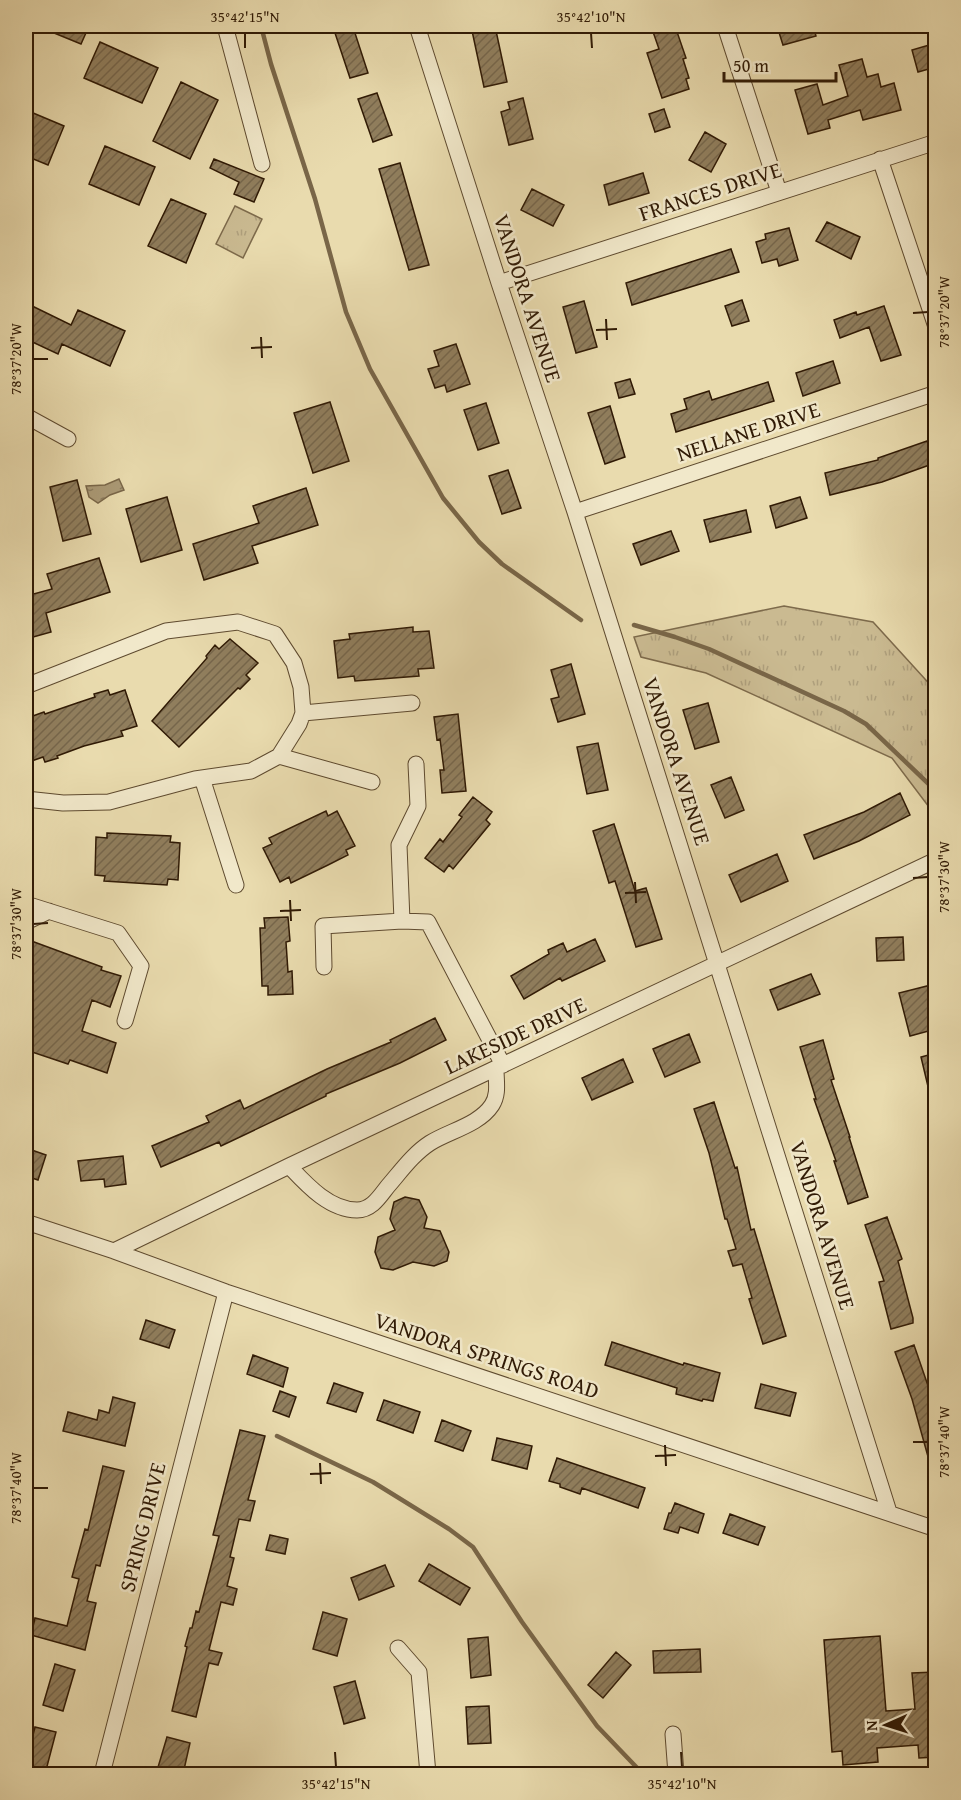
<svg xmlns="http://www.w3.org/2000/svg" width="961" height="1800" font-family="'Gentium Book Plus',serif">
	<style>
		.park { fill: url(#park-tufts); stroke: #7d6a4b; stroke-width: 1.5 }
		.water { fill: url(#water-ripples); stroke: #796648; stroke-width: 1.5 }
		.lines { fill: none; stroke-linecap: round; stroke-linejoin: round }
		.stream { stroke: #796648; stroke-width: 4.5 }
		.building { fill: url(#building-hatch); stroke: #301a05; stroke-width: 1.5 }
		.minor-casing { stroke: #5e4a2f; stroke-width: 17 }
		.minor { stroke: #f1e8ca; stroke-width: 15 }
		.ticks { fill: none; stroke: #301a05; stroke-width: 2 }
		.labels { text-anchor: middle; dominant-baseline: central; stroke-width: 5; stroke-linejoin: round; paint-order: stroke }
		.street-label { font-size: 22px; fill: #301a05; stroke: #f1e8ca }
		.neatline { fill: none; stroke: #301a05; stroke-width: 2 }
		.ticks-label { font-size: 15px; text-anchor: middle; fill: #301a05 }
	</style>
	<defs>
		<pattern id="park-tufts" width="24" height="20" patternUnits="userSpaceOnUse" patternTransform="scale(1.5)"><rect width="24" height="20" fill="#caba91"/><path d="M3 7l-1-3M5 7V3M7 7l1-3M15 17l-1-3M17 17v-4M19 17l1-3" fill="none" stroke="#ae9f7c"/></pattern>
		<pattern id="water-ripples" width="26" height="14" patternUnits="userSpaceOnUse" patternTransform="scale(1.5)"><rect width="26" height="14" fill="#aa9975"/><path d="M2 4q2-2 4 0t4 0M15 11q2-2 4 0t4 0" fill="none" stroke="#8b7c5e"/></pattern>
		<pattern id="building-hatch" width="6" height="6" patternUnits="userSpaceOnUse" patternTransform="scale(1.5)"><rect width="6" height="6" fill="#907e5d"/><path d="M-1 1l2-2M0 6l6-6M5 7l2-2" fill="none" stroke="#76664b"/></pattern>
	</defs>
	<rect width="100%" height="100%" fill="#e9dbae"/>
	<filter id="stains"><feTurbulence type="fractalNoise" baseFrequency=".00333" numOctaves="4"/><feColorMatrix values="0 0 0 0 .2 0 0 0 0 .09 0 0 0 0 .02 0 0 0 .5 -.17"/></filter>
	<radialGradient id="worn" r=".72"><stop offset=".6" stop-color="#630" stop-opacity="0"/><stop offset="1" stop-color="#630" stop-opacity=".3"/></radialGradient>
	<path class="park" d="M235 206 262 219 243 258 216 244Z
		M784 606 873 622 935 690V815L892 758 706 673 641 657 634 637Z"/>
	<path class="water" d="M119 479 124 490 110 495 98 503 89 497 86 486 105 485Z"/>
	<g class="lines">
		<path class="stream" d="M261 26 271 64 315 199 346 312 370 369 443 498 479 542 502 564 581 620
			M634 625 675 637 709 649 844 711 866 724 936 791
			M277 1436 373 1482 449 1529 473 1547 522 1622 597 1726 643 1774"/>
	</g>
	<path class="building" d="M37 26H89L81 44Z
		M471 26H495L507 82 484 87Z
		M651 26H675L686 58 683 59 689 78 686 79 689 89 662 98 647 53 659 49Z
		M777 26H813L816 36 783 45Z
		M353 27 368 73 350 78 335 33Z
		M100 42 158 68 142 103 84 78Z
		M936 43V67L918 72 912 50Z
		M862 59 867 77 878 74 881 87 894 83 901 110 863 120 860 110 828 120 830 128 808 134 795 90 817 84 823 105 848 96 839 65Z
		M181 82 218 100 190 159 153 141Z
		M377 93 392 135 373 142 358 99Z
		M523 98 533 139 509 145 501 112 510 109 508 102Z
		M664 109 670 127 655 132 649 114Z
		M26 110 64 126 48 165 26 156Z
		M705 132 726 144 711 172 689 160Z
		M105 146 155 167 139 205 89 184Z
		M214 159 264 179 254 202 234 194 239 182 210 168Z
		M400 163 429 265 409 270 379 169Z
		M643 173 649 193 609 205 604 185Z
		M532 189 564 205 553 226 521 210Z
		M171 199 206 214 186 263 148 246Z
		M827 222 860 237 851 259 816 241Z
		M789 228 798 260 779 266 777 259 762 263 756 242 766 239 765 234Z
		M731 249 739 272 632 305 626 283Z
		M742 300 749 321 732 326 725 306Z
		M584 301 597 347 576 353 563 307Z
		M26 303 71 325 78 310 125 331 110 366 62 344 58 354 26 339Z
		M884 306 901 355 881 361 869 327 840 338 834 320 856 312 857 315Z
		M456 344 470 384 447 392 445 385 435 388 428 369 439 366 434 351Z
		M833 361 840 383 803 396 796 373Z
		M630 379 635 394 619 398 615 383Z
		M768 382 774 401 676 432 671 414 687 409 684 399 709 391 712 400Z
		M330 402 349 461 313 473 294 413Z
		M486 403 499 443 478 450 464 410Z
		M610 406 625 457 605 464 588 413Z
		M927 441 935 463 882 482 830 495 825 473 878 460V458Z
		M508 470 521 508 502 514 489 476Z
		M77 480 91 534 63 541 50 487Z
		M306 488 318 525 252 546 258 563 204 580 193 544 259 523 253 506Z
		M167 497 182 550 141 562 126 509Z
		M800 497 807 518 776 528 770 506Z
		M746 510 751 532 710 542 704 520Z
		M671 531 679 551 641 565 633 544Z
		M99 558 110 592 46 613 51 632 26 639V596L52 589 47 574Z
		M413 627V632L429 631 434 668 418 669 419 676 355 681 354 676 338 678 334 641 350 639 349 634Z
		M230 639 258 663 246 675 250 679 240 689 238 688 179 747 152 721 207 658 206 656 215 645 219 649Z
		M571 664 585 714 558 722 551 699 559 697 551 670Z
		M108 690 110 695 125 690 137 726 121 731 123 736 84 746 57 756 58 758 45 762 43 757 26 763V723L31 721 30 717 44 712 45 714 77 703 95 697 94 694Z
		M708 703 719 742 695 749 683 710Z
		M458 714 466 791 442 793 440 770H444L440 739 437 740 434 717Z
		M598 743 608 790 587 794 577 747Z
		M731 777 744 810 725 818 711 785Z
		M900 793 910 815 859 841 814 859 804 835 864 812Z
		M473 797 492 812 486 820 490 824 453 869 449 865 444 872 425 858 440 839 443 842 462 817 459 815Z
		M326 811 328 816 337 811 355 846 346 850 348 855 328 865 291 883 289 877 280 882 263 848 272 844 269 838Z
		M614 824 635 891 646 888 662 939 636 947 615 881 609 883 593 831Z
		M107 833 171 836 170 842 180 843 178 880 168 879 167 885 104 881 105 876 95 875 96 837 107 838Z
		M777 854 788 881 741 902 729 875Z
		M288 917 290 941 286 942 288 972 292 971 293 994 268 995V986H262L260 928H265L264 918Z
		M903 937 904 960 877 961 876 938Z
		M26 939 102 967 101 970 121 976 110 1007 92 1000 82 1031 116 1043 107 1073 70 1060 68 1064 26 1050Z
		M595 939 605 961 562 981 560 978 524 999 511 976 549 954 548 950 563 943 567 952Z
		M811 974 820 994 778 1010 770 990Z
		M931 985 936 1003V1029L910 1036 899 993Z
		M435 1018 446 1040 400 1063 326 1094V1096L221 1146 219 1142 161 1167 152 1146 209 1122 206 1116 240 1100 244 1109 327 1069 391 1042 390 1040Z
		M689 1034 700 1062 665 1077 653 1049Z
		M823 1040 834 1079 831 1080 850 1137H849L868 1197 848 1204 834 1161H836L814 1099H816L800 1047Z
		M936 1053V1098L931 1099 921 1057Z
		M623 1059 633 1082 592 1100 582 1078Z
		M714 1102 735 1168 737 1167 751 1230 754 1229 786 1336 763 1344 749 1299 752 1298 742 1264 733 1266 728 1251 736 1249 727 1219H725L709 1153 694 1109Z
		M26 1148 46 1155 38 1180 26 1176Z
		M123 1156 126 1184 105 1187 104 1179 81 1181 78 1161Z
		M405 1197 419 1200 427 1217 424 1228 440 1231 449 1252 447 1261 434 1266 413 1262 393 1270 381 1268 375 1252 378 1237 395 1230 390 1219 394 1202Z
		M887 1217 902 1259 898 1261 913 1318V1323L891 1329 879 1282 884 1281 865 1225Z
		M146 1320 175 1330 169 1348 140 1339Z
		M612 1342 683 1365 684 1363 720 1373 713 1401 703 1399 702 1401 676 1394 677 1388 605 1365Z
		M914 1345 936 1409V1471H932L912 1399 895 1352Z
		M253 1355 288 1368 283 1387 247 1374Z
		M334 1383 363 1393 356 1412 327 1403Z
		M761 1384 796 1393 790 1416 755 1408Z
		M280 1391 296 1397 289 1417 273 1411Z
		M113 1397 135 1403 125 1446 63 1431 68 1412 97 1420 99 1410 109 1413Z
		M384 1400 420 1412 413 1433 377 1420Z
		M442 1420 471 1431 463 1451 435 1441Z
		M240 1430 265 1436 248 1500 255 1501 250 1521 239 1519 230 1557 234 1558 227 1586 237 1589 233 1605 221 1602 209 1650 222 1653 218 1665 209 1663 196 1717 172 1711 187 1647 185 1646 190 1628H192L196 1611 199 1612 219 1536 213 1535Z
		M497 1438 532 1446 527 1469 492 1460Z
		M557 1458 645 1488 638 1508 582 1488 580 1494 560 1487V1484L549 1481Z
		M103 1466 124 1471 100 1566 96 1565 87 1601 96 1603 85 1650 31 1635 35 1618 67 1626 79 1579 72 1577 85 1529 88 1530Z
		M675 1503 704 1514 698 1533 680 1527 678 1533 664 1529 669 1513H671Z
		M730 1514 765 1527 758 1545 723 1533Z
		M270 1535 288 1539 285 1554 266 1550Z
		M429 1564 470 1588 460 1605 419 1581Z
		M385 1565 394 1586 359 1600 351 1578Z
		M323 1612 347 1619 337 1656 313 1649Z
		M880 1636 886 1711 915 1709 912 1673 936 1672V1757L919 1758 918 1745 877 1748 878 1762 843 1765 842 1751 832 1752 824 1640Z
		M488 1637 491 1675 471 1678 468 1639Z
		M700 1649 701 1672 654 1673 653 1651Z
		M616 1652 631 1665 603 1698 588 1685Z
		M55 1664 75 1670 63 1711 43 1705Z
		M355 1681 365 1718 344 1724 334 1687Z
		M489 1706 491 1743 468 1744 466 1707Z
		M35 1727 56 1732 45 1774H26V1763Z
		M167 1737 190 1743 183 1774H156Z"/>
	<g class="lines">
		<g class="minor-casing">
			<path id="minor" d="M225 26 262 164
				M417 26 499 283 575 512 889 1512
				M725 26 779 192
				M880 159 936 327
				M499 283 936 142
				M26 416 68 439
				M575 512 936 393
				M26 686 166 631 238 622 275 634 294 663 301 687 303 713 299 724 279 756 251 771 195 779 109 802 63 803 26 799
				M303 713 412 703
				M279 756 372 782
				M202 778 236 885
				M26 904 118 933 141 966 125 1021
				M402 921 428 922 503 1065
				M26 922 49 911
				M324 967 323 926 402 921 399 845 418 806 416 764
				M289 1166C306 1184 329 1210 357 1210 372 1210 380 1196 388 1186 401 1171 413 1154 430 1143 449 1131 479 1125 492 1105 499 1094 496 1082 496 1069
				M26 1222 114 1251 226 1292 936 1529
				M114 1251 289 1166 936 860
				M398 1648 419 1672 428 1774
				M673 1734 676 1774
				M102 1774 226 1292"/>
		</g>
		<use href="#minor" class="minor"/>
	</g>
	<path class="ticks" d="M245 33V48M591 33 592 48M913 313 928 312M606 319 607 340M596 330 617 329M261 337 262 358M251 348 272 347M33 359H48M913 878 928 877M635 882 636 903M625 893 646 892M290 900 291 921M280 911 301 910M33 924 48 923M913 1442H928M665 1445 666 1466M655 1456 676 1455M320 1463 321 1484M310 1474 331 1473M33 1488H48M335 1752 336 1767M681 1752 682 1767"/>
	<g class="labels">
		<g class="street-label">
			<text transform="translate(710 191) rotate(-18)">FRANCES DRIVE</text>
			<text transform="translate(528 298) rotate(72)">VANDORA AVENUE</text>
			<text transform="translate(748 431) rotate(-18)">NELLANE DRIVE</text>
			<text transform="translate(677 761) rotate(72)">VANDORA AVENUE</text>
			<text transform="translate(515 1035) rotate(-25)">LAKESIDE DRIVE</text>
			<text transform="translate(823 1225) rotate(73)">VANDORA AVENUE</text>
			<text transform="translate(487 1355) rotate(18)">VANDORA SPRINGS ROAD</text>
			<text transform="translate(142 1527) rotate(-76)">SPRING DRIVE</text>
		</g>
	</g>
	<rect width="961" height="1800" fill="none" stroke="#e9dbae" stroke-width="66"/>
	<g transform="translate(886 1725) rotate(267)" stroke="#f1e8ca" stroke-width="4.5" paint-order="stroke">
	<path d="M0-4.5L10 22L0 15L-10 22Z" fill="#301a05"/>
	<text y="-9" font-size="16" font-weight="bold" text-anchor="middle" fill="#301a05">N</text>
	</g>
	<path d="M724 72v9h112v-9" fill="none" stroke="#301a05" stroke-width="3"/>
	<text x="733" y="72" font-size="18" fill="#301a05" stroke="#f1e8ca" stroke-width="4.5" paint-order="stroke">50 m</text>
	<rect x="33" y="33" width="895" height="1734" class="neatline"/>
	<g class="ticks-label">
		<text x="245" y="22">35°42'15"N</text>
		<text x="591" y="22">35°42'10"N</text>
		<text transform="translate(944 312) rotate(-90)" y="5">78°37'20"W</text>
		<text transform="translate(16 359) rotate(-90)" y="5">78°37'20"W</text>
		<text transform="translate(944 877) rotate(-90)" y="5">78°37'30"W</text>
		<text transform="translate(16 924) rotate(-90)" y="5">78°37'30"W</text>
		<text transform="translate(944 1442) rotate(-90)" y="5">78°37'40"W</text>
		<text transform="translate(16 1488) rotate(-90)" y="5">78°37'40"W</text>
		<text x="336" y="1789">35°42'15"N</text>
		<text x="682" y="1789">35°42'10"N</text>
	</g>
	<rect width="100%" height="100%" filter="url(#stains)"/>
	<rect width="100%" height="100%" fill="url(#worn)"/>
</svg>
